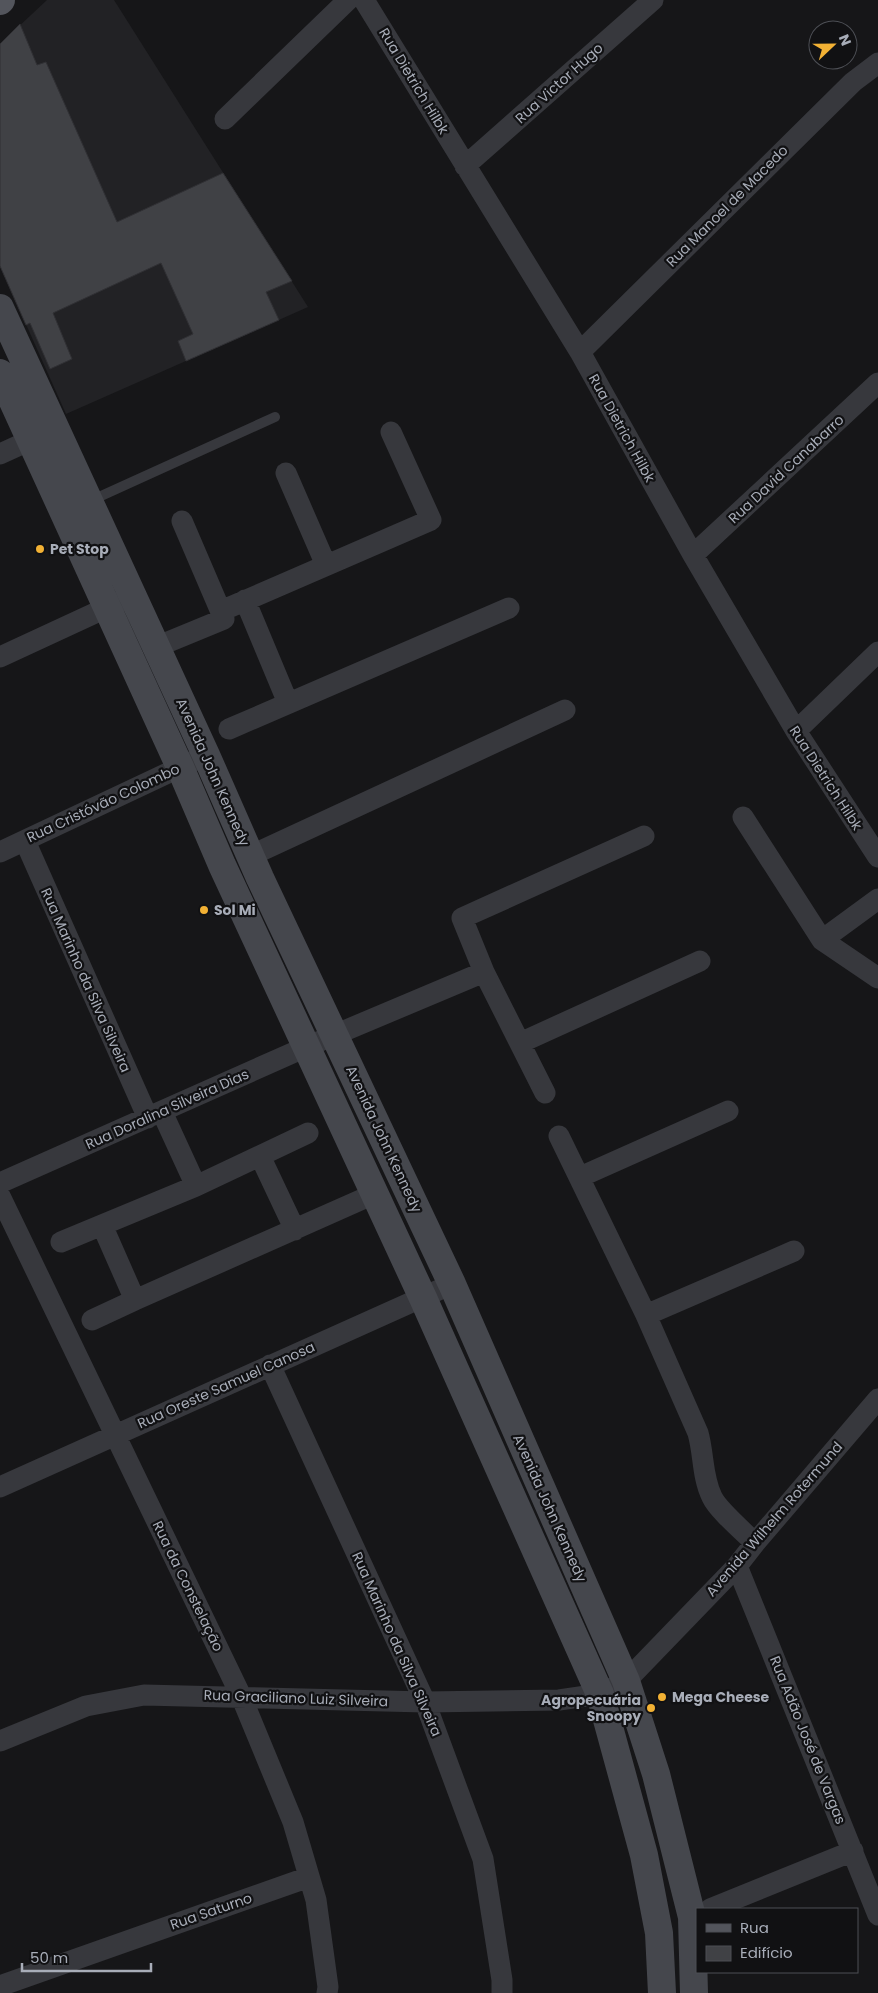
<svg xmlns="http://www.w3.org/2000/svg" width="878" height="1993" font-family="Poppins,sans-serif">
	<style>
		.built { fill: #222225 }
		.building { fill: #404145; stroke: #303034 }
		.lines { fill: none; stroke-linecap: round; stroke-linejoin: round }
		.lane { stroke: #37383d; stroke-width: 10 }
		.street { stroke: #37383d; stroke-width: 21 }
		.secondary { stroke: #45474d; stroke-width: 28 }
		.primary { stroke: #53555c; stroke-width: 28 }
		.poi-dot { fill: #f2b134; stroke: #111113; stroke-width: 2 }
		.labels { text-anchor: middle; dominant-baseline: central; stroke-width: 4.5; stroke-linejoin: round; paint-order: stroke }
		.street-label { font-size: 14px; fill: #a8adb8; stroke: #111113 }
		.poi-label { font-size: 14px; font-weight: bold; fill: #a8adb8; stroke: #111113; text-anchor: start }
	</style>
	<rect width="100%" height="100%" fill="#161618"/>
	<path class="built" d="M47 0H114L308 307 66 414 0 266V44Z"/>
	<path class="building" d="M20 24 37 65 46 62 117 222 223 173 292 281 266 292 279 320 186 361 178 341 193 334 161 263 53 313 72 359 50 369 30 323 26 325 0 266V44Z"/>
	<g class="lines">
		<path class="lane" d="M90 501 275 417"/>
		<path class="street" d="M364 0 580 352 693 555 796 731 878 857
			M225 119 348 0
			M465 166 653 0
			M580 352 853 82 878 63
			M0 454 44 434
			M286 473 326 565
			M693 555 878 383
			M245 600 288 703
			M221 611 431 520 391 432
			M156 647 224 619 182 521
			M0 657 121 601
			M229 729 509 608
			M796 731 878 652
			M743 817 822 940 878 978
			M25 841 148 1118
			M0 852 206 755
			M250 856 565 710
			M822 940 878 899
			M520 1043 700 961
			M545 1093 484 972 462 918 644 836
			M559 1136 646 1315 698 1433C704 1454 702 1477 712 1497 718 1510 744 1532 755 1543
			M260 1156 295 1230
			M580 1177 728 1111
			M0 1183 306 1047 484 972
			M196 1186 308 1133
			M0 1196 241 1696 293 1822 316 1900 328 1987 327 1993
			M61 1242 196 1186 162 1112
			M135 1300 374 1194
			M646 1315 794 1251
			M92 1320 135 1300 102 1225
			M270 1365 425 1702 483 1859 502 1980V1993
			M0 1487 452 1284
			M737 1566 878 1915
			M0 1741 86 1706 144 1695 425 1702 559 1700 600 1694 626 1681 737 1566 755 1543 878 1399
			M710 1909 853 1851
			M0 1986 309 1877"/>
		<path class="secondary" d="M0 308 206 755 260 878 452 1284 626 1681 656 1774 692 1917 694 1993
			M0 373 180 767 222 865 423 1298 600 1694 644 1855 659 1933 662 1993"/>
		<path class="primary" d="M0 1 1 0"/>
	</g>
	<g class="poi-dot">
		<circle cx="40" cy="549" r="5"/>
		<circle cx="204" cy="910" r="5"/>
		<circle cx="662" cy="1697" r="5"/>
		<circle cx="651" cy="1708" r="5"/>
	</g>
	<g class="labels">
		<g class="street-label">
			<text transform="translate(414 81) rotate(59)">Rua Dietrich Hilbk</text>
			<text transform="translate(559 83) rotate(-42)">Rua Victor Hugo</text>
			<text transform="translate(727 206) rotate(-45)">Rua Manoel de Macedo</text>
			<text transform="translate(622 428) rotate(61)">Rua Dietrich Hilbk</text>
			<text transform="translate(786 469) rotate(-43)">Rua David Canabarro</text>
			<text transform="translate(213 772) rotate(66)">Avenida John Kennedy</text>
			<text transform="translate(826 778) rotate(57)">Rua Dietrich Hilbk</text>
			<text transform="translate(103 803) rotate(-25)">Rua Cristóvão Colombo</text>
			<text transform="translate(86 980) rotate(66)">Rua Marinho da Silva Silveira</text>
			<text transform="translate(167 1109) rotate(-24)">Rua Doralina Silveira Dias</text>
			<text transform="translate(384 1139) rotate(65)">Avenida John Kennedy</text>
			<text transform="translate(226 1385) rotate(-24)">Rua Oreste Samuel Canosa</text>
			<text transform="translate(550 1508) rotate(66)">Avenida John Kennedy</text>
			<text transform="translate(774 1519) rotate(-49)">Avenida Wilhelm Rotermund</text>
			<text transform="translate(188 1586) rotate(64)">Rua da Constelação</text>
			<text transform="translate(397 1644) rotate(66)">Rua Marinho da Silva Silveira</text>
			<text transform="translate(296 1698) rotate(2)">Rua Graciliano Luiz Silveira</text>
			<text transform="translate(808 1740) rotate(68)">Rua Adão José de Vargas</text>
			<text transform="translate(211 1911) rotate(-19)">Rua Saturno</text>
		</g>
		<g class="poi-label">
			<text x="50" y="549">Pet Stop</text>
			<text x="214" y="910">Sol Mi</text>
			<text x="672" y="1697">Mega Cheese</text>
			<text x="641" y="1700" text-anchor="end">Agropecuária<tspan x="641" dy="16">Snoopy</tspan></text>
		</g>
	</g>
	<rect x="696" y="1908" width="162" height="65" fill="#111113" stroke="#4d4f55"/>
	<rect x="706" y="1924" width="25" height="8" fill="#53555c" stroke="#4d4f55"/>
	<text x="740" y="1933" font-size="15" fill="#a8adb8">Rua</text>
	<rect x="706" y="1946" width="25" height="15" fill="#404145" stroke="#4d4f55"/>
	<text x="740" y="1958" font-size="15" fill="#a8adb8">Edifício</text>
	<g transform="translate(833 45) rotate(68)"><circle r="24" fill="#111113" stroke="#4d4f55"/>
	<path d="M0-4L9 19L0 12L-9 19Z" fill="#f2b134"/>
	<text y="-8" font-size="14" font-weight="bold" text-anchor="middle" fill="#a8adb8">N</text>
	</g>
	<path d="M22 1963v8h129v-8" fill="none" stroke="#a8adb8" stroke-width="2.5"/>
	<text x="30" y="1963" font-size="15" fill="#a8adb8" stroke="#111113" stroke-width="4" paint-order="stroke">50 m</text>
</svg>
